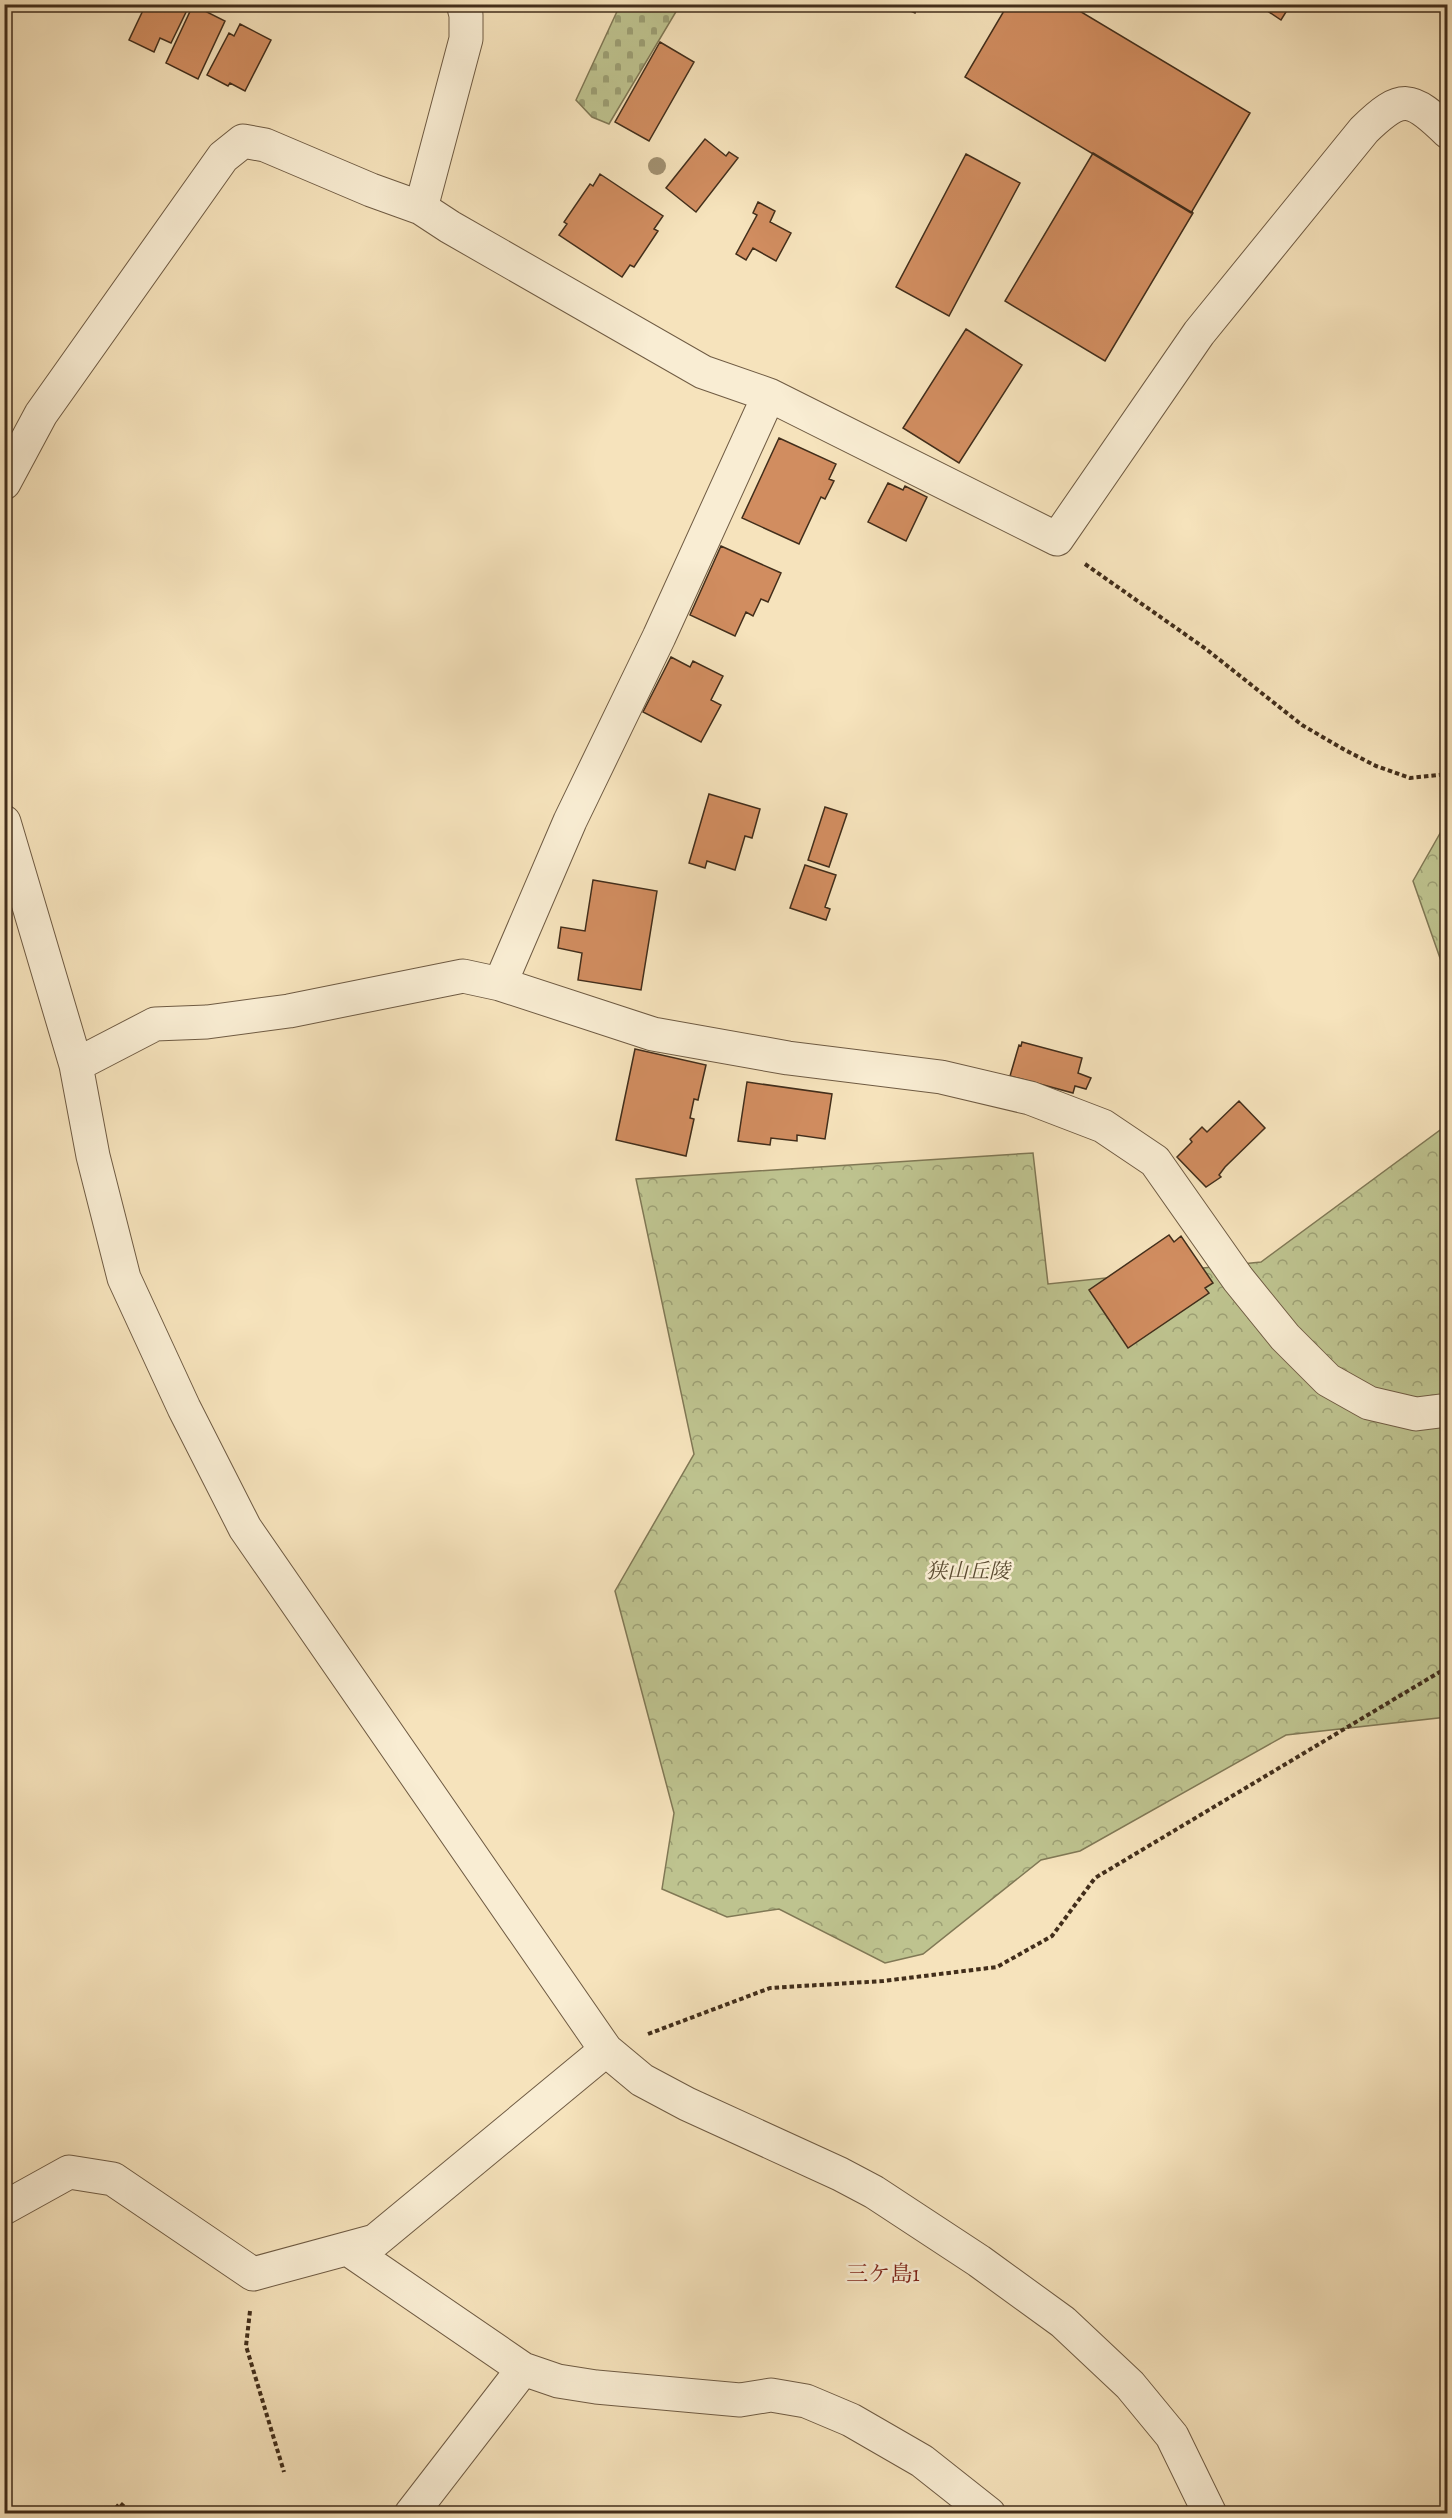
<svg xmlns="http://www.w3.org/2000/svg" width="1452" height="2518" font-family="Alegreya,'Noto Serif JP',serif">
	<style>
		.forest { fill: url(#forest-crowns); stroke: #807855; stroke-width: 1.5 }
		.cemetery { fill: url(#cemetery-stones); stroke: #807855; stroke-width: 1.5 }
		.building { fill: #d18d60; stroke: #422e1b; stroke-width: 1.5 }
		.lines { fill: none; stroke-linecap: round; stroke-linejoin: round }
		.street-casing { stroke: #6f5b43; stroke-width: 35 }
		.path { stroke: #422e1b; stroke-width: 4; stroke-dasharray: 4.5 3; stroke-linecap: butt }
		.street { stroke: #f9edd3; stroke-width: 33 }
		.tree { fill: #a19070 }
		.labels { text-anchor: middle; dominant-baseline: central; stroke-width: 5; stroke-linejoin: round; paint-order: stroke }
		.park-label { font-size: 21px; font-style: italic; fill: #5b4c32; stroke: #f9edd3 }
		.neighbourhood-label { font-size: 22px; fill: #7a1f14; stroke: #f9edd3 }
	</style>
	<defs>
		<pattern id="forest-crowns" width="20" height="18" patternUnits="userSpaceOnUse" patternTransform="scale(1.5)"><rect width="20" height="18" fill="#bec38f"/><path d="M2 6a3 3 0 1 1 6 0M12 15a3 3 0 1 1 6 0" fill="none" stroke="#9c9f74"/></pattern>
		<pattern id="cemetery-stones" width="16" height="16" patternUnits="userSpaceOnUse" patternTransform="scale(1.5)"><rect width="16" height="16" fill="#bec38f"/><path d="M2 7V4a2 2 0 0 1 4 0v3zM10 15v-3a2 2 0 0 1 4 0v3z" fill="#9c9f74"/></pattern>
	</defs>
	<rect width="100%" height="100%" fill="#f6e3bc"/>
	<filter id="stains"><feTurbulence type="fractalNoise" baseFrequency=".00333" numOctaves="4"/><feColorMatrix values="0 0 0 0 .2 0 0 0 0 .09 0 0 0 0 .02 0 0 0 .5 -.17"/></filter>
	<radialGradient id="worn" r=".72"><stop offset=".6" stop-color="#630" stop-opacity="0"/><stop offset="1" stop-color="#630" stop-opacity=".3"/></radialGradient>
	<path class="forest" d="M1447 821V978L1413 881Z
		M1447 1125V1717L1286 1735 1080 1851 1041 1860 923 1954 885 1963 779 1909 727 1917 662 1889 674 1813 615 1591 694 1454 636 1179 1033 1153 1048 1284 1261 1262Z"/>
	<path class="cemetery" d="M620 5H680L609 124 592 117 576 100Z"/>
	<path class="building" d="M146 4H190L171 43 160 38 154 52 129 40Z
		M895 4H918L915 13Z
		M1008 4H1068L1250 113 1191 213 965 77Z
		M1257 4H1291L1281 20Z
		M193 5 225 21 198 79 166 63Z
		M240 24 271 40 245 91 230 83 228 86 207 75 229 33 234 36Z
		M660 42 694 62 649 141 615 122Z
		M705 139 726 156 729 152 738 158 696 212 666 188Z
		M1093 153 1193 213 1105 361 1005 301Z
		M966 154 1020 183 949 316 896 287Z
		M600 174 663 216 654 229 658 231 634 267 630 265 622 277 559 235 567 224 564 222 590 184 593 186Z
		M758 202 775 211 770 222 791 233 776 261 753 248 746 260 736 254 757 215 753 213Z
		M966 329 1022 365 959 463 903 428Z
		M779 438 836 464 829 479 834 481 825 499 821 497 799 544 742 518Z
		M888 483 903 490 905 486 927 497 906 541 868 522Z
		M721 546 781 573 768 602 761 599 753 616 746 612 735 636 690 615Z
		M671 657 690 667 693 661 723 676 711 700 721 705 701 742 643 712Z
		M709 794 760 809 752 838 745 836 735 870 707 861 705 868 689 863Z
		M825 807 847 814 829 867 808 860Z
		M805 865 836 875 825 907 830 909 826 920 790 908Z
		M593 880 657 891 641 990 578 980 582 953 558 948 561 927 585 931Z
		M1022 1042 1082 1058 1078 1073 1091 1078 1086 1089 1075 1086 1073 1093 1010 1076 1019 1045 1021 1046Z
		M635 1049 706 1065 698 1100 694 1099 690 1118 694 1119 686 1156 616 1140Z
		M747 1082 832 1094 825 1139 797 1135V1141L771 1138 770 1145 738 1141Z
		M1239 1101 1265 1128 1225 1167 1219 1175 1221 1177 1206 1187 1177 1157 1192 1142 1190 1139 1202 1127 1207 1132Z
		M1169 1235 1174 1242 1181 1236 1213 1283 1205 1288 1209 1293 1128 1348 1089 1290Z"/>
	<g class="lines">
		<g class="street-casing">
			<path id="street" d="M421 208 466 39V15L463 4
				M4 483 41 414 223 157 243 141 265 145 371 190 421 208 450 227 703 372 769 395 1057 539 1199 333 1364 130C1402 93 1411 96 1448 132
				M4 822 76 1065 93 1156 124 1278 184 1408 245 1528 606 2050 642 2080 687 2104 840 2174 874 2192 979 2261 1063 2322 1130 2385 1172 2436 1210 2514
				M500 984 570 821 659 637 769 395
				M76 1065 155 1024 207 1022 289 1011 463 976 500 984 653 1034 788 1058 941 1077 1030 1098 1103 1126 1155 1161 1238 1279 1285 1337 1328 1380 1369 1403 1416 1414 1448 1410
				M4 2208 69 2172 113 2179 253 2274 375 2241 606 2050
				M348 2249 523 2369 411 2514
				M523 2369 558 2381 596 2387 740 2400 771 2395 806 2401 851 2420 922 2461 989 2514"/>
		</g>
		<path class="path" d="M1085 564 1206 649 1302 725 1345 750 1376 766 1410 778 1448 774
			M648 2034 770 1988 883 1981 997 1967 1052 1936 1095 1878 1448 1667
			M250 2311 246 2346 284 2472
			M111 2514 120 2503 132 2514"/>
		<use href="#street" class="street"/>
	</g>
	<circle class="tree" cx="657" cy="166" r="9"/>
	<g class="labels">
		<g class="park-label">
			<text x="968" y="1571">狭山丘陵</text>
		</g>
		<g class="neighbourhood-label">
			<text x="883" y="2274">三ケ島1</text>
		</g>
	</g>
	<rect width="1452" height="2518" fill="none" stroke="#f6e3bc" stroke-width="24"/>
	<rect x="6" y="6" width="1440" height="2506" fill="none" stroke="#422e1b" stroke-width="3"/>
	<rect x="12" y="12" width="1428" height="2494" fill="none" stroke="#422e1b" stroke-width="1.5"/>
	<rect width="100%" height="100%" filter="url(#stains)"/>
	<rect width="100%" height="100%" fill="url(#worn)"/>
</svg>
